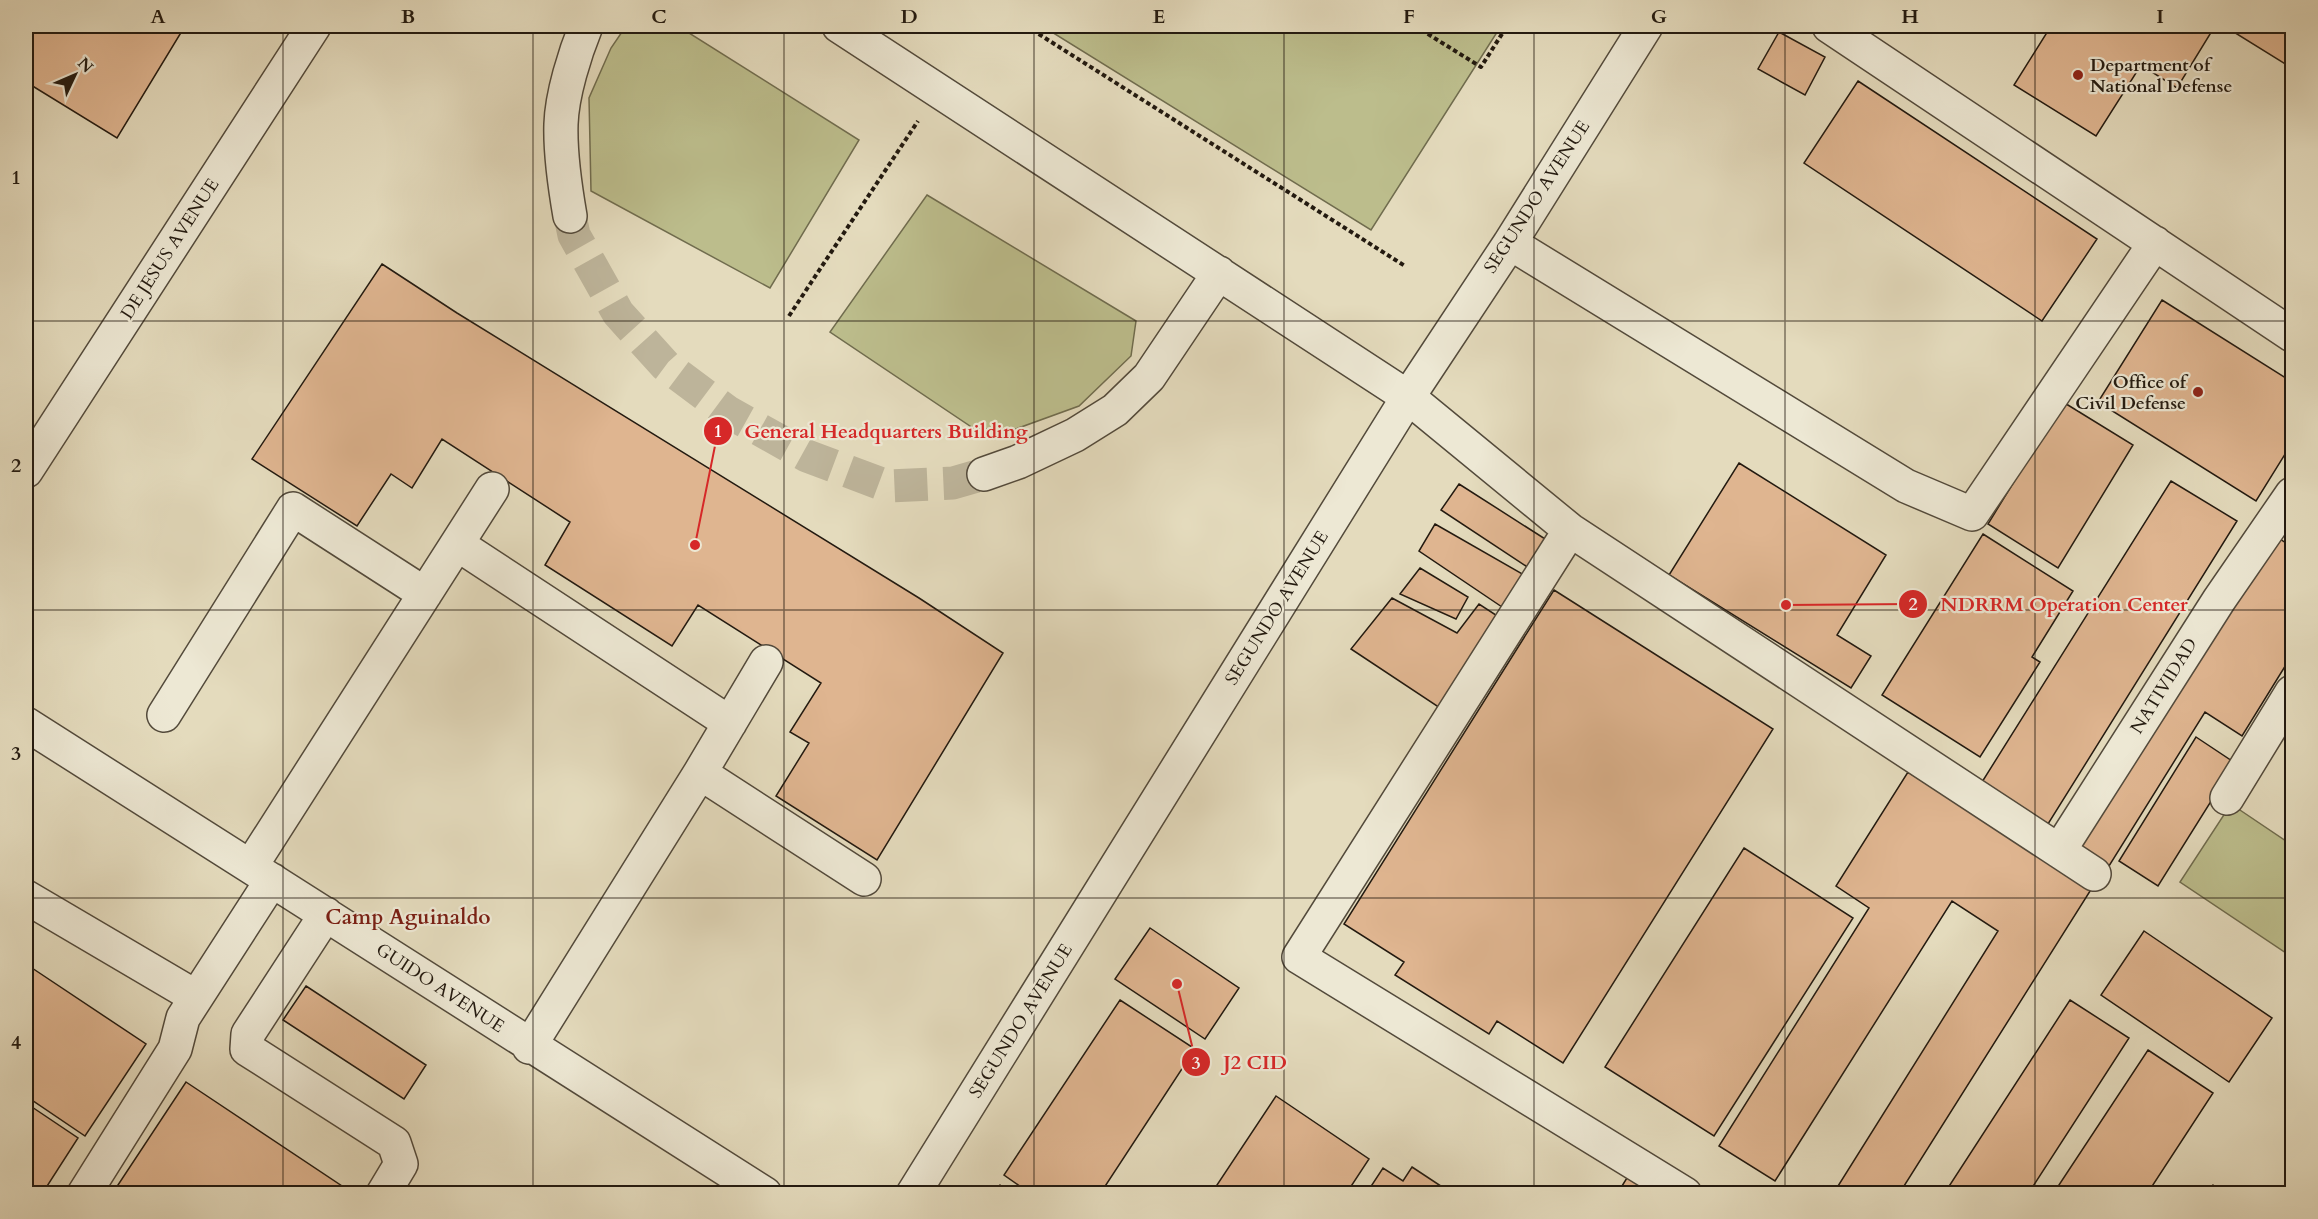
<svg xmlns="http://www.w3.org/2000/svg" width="2318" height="1219" font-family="Cardo,serif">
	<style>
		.green { fill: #bcbd8c; stroke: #706c4e; stroke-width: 1.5 }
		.building { fill: #dfb590; stroke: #231a10; stroke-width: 1.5 }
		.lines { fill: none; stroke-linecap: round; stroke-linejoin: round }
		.minor-tunnel { stroke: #bdb49a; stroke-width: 33; stroke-dasharray: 33 16; stroke-linecap: butt }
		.minor-casing { stroke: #534a3b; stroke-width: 36 }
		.path { stroke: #231a10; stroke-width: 4; stroke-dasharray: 4.5 3; stroke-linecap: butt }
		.minor { stroke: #ede8d4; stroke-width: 33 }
		.grid { fill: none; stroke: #231a10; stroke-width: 1.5; stroke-opacity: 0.55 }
		.poi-dot { fill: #8f2418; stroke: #ede8d4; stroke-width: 2 }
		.labels { text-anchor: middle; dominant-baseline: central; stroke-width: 4.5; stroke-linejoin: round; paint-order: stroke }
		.poi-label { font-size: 18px; font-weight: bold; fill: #231a10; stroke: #ede8d4; text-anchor: start }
		.street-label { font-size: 18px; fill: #231a10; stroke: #ede8d4 }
		.quarter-label { font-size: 21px; font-weight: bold; fill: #7a1f14; stroke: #ede8d4 }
		.leader { fill: none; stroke: #d62828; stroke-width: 2 }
		.callout-dot { fill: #d62828; stroke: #ede8d4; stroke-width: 2 }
		.mark-label { font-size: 18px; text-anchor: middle; font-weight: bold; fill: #fff }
		.callout-label { font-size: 20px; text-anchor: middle; font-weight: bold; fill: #d62828; stroke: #ede8d4; stroke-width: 4.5; stroke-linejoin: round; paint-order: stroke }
		.neatline { fill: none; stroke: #231a10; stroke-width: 2 }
		.grid-label { font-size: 20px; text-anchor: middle; font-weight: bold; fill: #231a10 }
	</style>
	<rect width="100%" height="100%" fill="#e4dbbd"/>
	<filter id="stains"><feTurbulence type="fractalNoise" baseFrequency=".00333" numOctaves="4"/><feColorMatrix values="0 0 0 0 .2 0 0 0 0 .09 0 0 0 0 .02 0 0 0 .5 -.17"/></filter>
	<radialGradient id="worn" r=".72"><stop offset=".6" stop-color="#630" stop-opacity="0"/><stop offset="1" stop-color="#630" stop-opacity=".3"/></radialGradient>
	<path class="green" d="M626 26H678L859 140 770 288 591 191 589 98 611 48Z
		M1042 26H1501L1371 230Z
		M927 195 1136 321 1131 356 1079 406 1013 430 973 428 830 332Z
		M2231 804 2292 845V957L2180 882Z"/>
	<path class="building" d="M26 26H185L117 138 26 82Z
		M2051 26H2215L2177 88 2141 65 2096 136 2014 85Z
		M2224 26H2292V68Z
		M1779 32 1825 57 1805 95 1758 69Z
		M1858 81 2097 239 2042 321 1804 163Z
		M382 264 457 313 919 598 1003 653 877 860 776 796 809 743 790 732 821 683 698 605 672 646 545 565 570 522 442 439 412 488 391 474 357 526 252 459Z
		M2162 300 2292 382V443L2256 501 2098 402Z
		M2063 402 2133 445 2058 568 1988 524Z
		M1739 463 1886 555 1837 635 1871 656 1851 688 1669 575Z
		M2171 481 2237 521 2048 824 1982 782Z
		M1459 484 1553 544 1535 572 1441 510Z
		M1435 524 1526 576 1508 611 1419 551Z
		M2271 533 2292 547V655L2242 736 2205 712 2109 866 2076 845Z
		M1983 534 2073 591 2032 657 2040 662 1980 757 1882 695Z
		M1420 568 1468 597 1456 619 1400 594Z
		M1554 590 1773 729 1563 1063 1497 1021 1489 1034 1395 975 1404 962 1344 924Z
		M1392 598 1457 633 1479 604 1502 619 1443 710 1351 649Z
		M2196 737 2235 763 2158 886 2119 861Z
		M1908 772 2092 888 1899 1194H1833L1998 931 1952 901 1775 1181 1719 1146 1869 908 1836 886Z
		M1744 848 1853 918 1714 1136 1605 1067Z
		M1150 928 1239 988 1205 1039 1115 979Z
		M2144 931 2272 1018 2229 1082 2101 995Z
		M26 964 146 1044 85 1136 26 1096Z
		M306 986 426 1065 404 1099 283 1020Z
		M1120 1000 1195 1049 1100 1194H1031L1004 1175Z
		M2070 1000 2129 1038 2028 1194H1944Z
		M2148 1050 2213 1093 2147 1194H2053Z
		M186 1082 354 1194H226L215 1186 210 1194H112Z
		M1276 1096 1369 1159 1346 1194H1211Z
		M26 1103 78 1138 42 1194H26Z
		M1412 1167 1453 1194H1366L1383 1168 1403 1181Z
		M1630 1173 1662 1194H1617Z
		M1000 1185 1012 1194H994Z
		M2213 1185 2226 1194H2207Z"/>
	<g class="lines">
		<path class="minor-tunnel" d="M570 216 574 235 618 313 665 365 728 412 807 456 887 486 953 483 984 474"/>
		<g class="minor-casing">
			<path id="minor" d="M839 26 1408 397 1570 530 2094 874
				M1829 26 2292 335
				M570 216C565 187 560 154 561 124 562 94 575 53 586 26
				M1510 243 1906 486 1972 514 2155 243
				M26 471 314 26
				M984 474 1018 462 1075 435 1115 410 1149 377 1219 273
				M1570 530 1299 957 1685 1194
				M457 544 730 723
				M164 715 293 509 425 594
				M26 724C272 880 517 1039 765 1194
				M700 773 864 879
				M2227 798 2292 692
				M2059 851 2219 600 2292 494
				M251 866 492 489
				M26 897 196 997
				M326 914 248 1034 247 1049 394 1143 401 1164 383 1194
				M529 1047 700 773 766 662
				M84 1194 175 1049 183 1018 272 880
				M913 1194 1408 397 1510 243 1646 26"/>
		</g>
		<path class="path" d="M1026 26 1405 266
			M1415 26 1481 67 1507 26
			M789 316 918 121"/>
		<use href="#minor" class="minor"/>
	</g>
	<path class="grid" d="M283 26V1194M533 26V1194M784 26V1194M1034 26V1194M1284 26V1194M1534 26V1194M1785 26V1194M2035 26V1194M26 321H2292M26 610H2292M26 898H2292"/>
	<g class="poi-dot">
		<circle cx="2078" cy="75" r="6"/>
		<circle cx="2198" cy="392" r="6"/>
	</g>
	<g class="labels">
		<g class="poi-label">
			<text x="2090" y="65">Department of<tspan x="2090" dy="21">National Defense</tspan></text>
			<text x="2186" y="382" text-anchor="end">Office of<tspan x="2186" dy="21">Civil Defense</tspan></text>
		</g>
		<g class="street-label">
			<text transform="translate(1537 197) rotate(-57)">SEGUNDO AVENUE</text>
			<text transform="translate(170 249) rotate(-57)">DE JESUS AVENUE</text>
			<text transform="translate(1277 608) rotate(-58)">SEGUNDO AVENUE</text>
			<text transform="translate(2164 686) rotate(-58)">NATIVIDAD</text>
			<text transform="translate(440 988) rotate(33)">GUIDO AVENUE</text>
			<text transform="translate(1021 1021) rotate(-58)">SEGUNDO AVENUE</text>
		</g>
		<g class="quarter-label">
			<text x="408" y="917">Camp Aguinaldo</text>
		</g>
	</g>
	<path class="leader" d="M695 545L718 431M1786 605L1913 604M1177 984L1196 1062"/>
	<g class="callout-dot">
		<circle cx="695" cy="545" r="6"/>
		<circle cx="1786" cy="605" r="6"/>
		<circle cx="1177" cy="984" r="6"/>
		<circle cx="718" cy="431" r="15"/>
		<circle cx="1913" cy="604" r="15"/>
		<circle cx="1196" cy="1062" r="15"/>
	</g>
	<g class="mark-label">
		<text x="718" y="437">1</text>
		<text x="1913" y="610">2</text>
		<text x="1196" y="1069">3</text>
	</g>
	<g class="callout-label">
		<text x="886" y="438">General Headquarters Building</text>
		<text x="2064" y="611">NDRRM Operation Center</text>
		<text x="1255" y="1069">J2 CID</text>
	</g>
	<rect width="2318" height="1219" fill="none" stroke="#e4dbbd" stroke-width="66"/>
	<g transform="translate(75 75) rotate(46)" stroke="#ede8d4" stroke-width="4.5" paint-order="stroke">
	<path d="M0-4.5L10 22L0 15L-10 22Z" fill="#231a10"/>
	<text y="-9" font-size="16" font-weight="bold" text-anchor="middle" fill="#231a10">N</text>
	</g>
	<rect x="33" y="33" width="2252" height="1153" class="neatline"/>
	<g class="grid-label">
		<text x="158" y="23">A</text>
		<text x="408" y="23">B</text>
		<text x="659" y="23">C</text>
		<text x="909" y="23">D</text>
		<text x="1159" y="23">E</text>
		<text x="1409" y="23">F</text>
		<text x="1659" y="23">G</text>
		<text x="1910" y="23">H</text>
		<text x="2160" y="23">I</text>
		<text x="16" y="184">1</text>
		<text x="16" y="472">2</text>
		<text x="16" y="760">3</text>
		<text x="16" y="1049">4</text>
	</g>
	<rect width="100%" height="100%" filter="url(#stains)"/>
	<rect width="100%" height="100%" fill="url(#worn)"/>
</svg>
